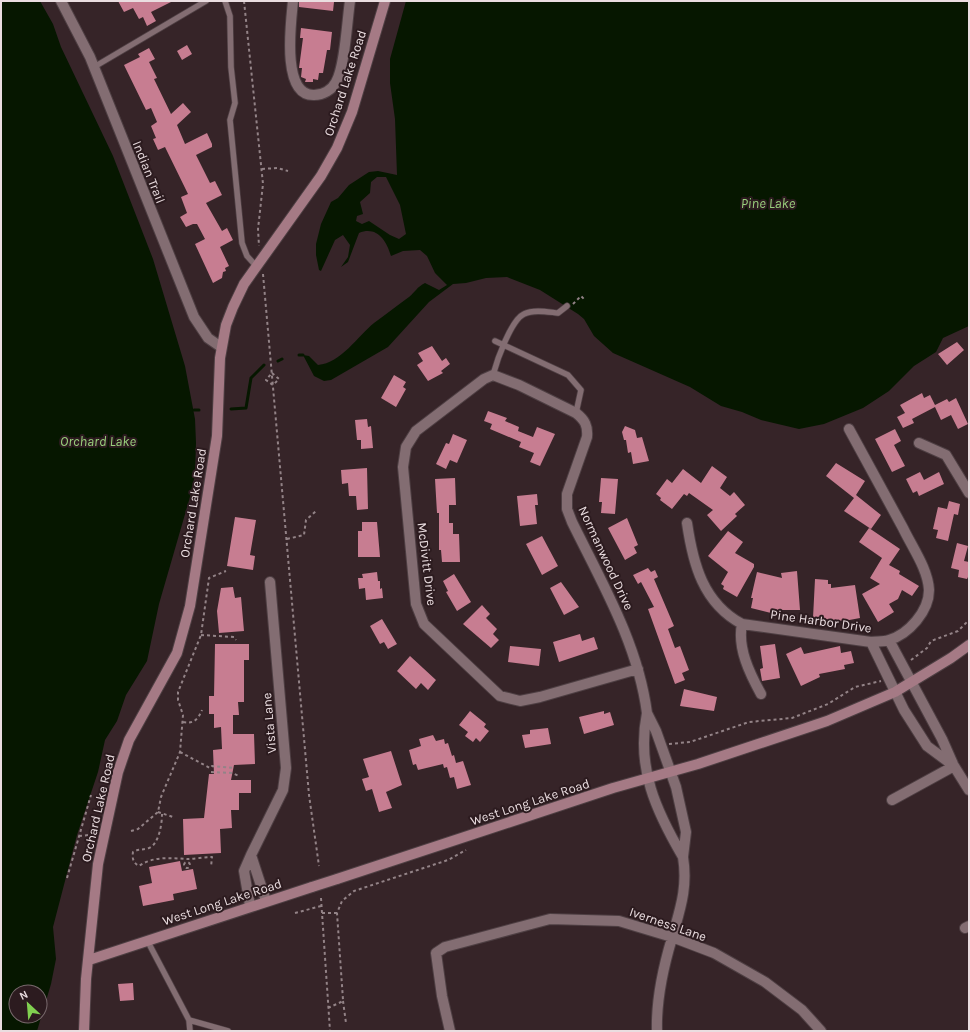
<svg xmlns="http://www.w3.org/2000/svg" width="970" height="1032" font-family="Karla,sans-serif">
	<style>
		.water { fill: #061700; fill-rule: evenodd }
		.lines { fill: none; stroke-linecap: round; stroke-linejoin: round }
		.stream { stroke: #061700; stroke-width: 3 }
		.building { fill: #c77d91 }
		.service-casing { stroke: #4e3f43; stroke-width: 7 }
		.minor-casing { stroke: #4e3f43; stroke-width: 12 }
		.secondary-casing { stroke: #4e3f43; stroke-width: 12 }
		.path { stroke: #938387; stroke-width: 2; stroke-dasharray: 3 3; stroke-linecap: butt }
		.service { stroke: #836d72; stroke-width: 5.5 }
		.minor { stroke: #836d72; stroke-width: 10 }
		.secondary { stroke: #a57a85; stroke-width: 10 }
		.secondary-bridge-casing { stroke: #4e3f43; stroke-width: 12; stroke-linecap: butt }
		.secondary-bridge { stroke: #a57a85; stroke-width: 10 }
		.labels { text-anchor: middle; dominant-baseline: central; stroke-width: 4; stroke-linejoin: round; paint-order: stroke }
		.street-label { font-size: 13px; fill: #eadde0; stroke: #2c1b1f }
		.water-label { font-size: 14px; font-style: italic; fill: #9ad07d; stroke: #2c1b1f }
	</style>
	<rect width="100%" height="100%" fill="#362428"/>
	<path class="water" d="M1 1H40L53 24 61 47 113 156 153 259 185 366 195 419 196 443 195 475 190 497 159 604 147 661 126 695 117 721 105 740 98 772 77 835 53 927 56 959 51 984 37 1031H1ZM16 992H40V1016H16Z
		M406 1H969V326L943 338 936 352 914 366 889 391 863 408 824 424 799 429 761 420 742 412 721 406 690 387 613 353 594 336 584 319 578 314 540 290 507 277 486 278 466 283 453 284 429 302 388 347 331 380 324 381 314 376 303 355 309 356 318 365C341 363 358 336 374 323 386 314 397 306 409 297 415 292 417 287 425 283L439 290 447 285 435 273 427 256 420 250 403 251 391 256C386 239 376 226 359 233L348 262 341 267 348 257 350 245 343 235 335 240 321 271 319 270 316 255V244L321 224 331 202 338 198 349 185 369 172 378 171 397 175 395 119 390 83V59ZM377 177H386L400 205 406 234 399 239 390 235 369 221 362 224 356 221 357 216 363 214 360 202 370 193 371 182Z"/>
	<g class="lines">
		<path class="stream" d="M299 355H303
			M278 361 282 359
			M231 409 246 408 251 378 264 365
			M194 410H199"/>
	</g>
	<path class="building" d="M118 1H173L151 12 156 21 147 26 143 17 139 19 133 8 124 12Z
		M299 1 334 2 333 11 299 7Z
		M301 28 332 32 330 50H327L323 73H319L318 80 313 79V82H305L306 79 301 77 302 68H299L303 38H300Z
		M187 45 192 54 182 60 177 51Z
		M149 48 155 59 149 62 157 78 154 79 171 114 183 103 191 112 177 125 185 144 207 133 212 144V147L196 155 210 183 215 181 222 195 206 203 222 231 227 228 233 240 220 247 229 266 225 268 226 271 223 272 222 278 213 283 195 244 205 239 197 224H193L186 227 180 217 187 213 181 197 188 194 165 147 158 150 153 139 156 138 151 126 157 122 151 108 146 110 124 65 140 57 138 54Z
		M957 342 964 350 947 365 938 354Z
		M432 346 442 361 446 358 450 364 441 371 443 373 428 381 417 365 423 361 418 353Z
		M394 375 406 382 403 387 406 389 396 407 381 398Z
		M922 393 924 398 930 395 935 405 947 399 949 402 956 398 968 424 958 429 951 415 941 420 935 407 912 419 914 423 903 428 897 417 905 413 900 405Z
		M488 411 507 418 505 421 519 427 518 431 533 437 537 427 555 434 540 466 530 462 534 453 519 447 521 442 490 429 492 424 484 421Z
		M367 419 368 427 371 426 373 448 361 449V440H357L355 420Z
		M625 426 635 430 637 438 642 437 649 461 633 464 631 452 628 453 626 440H624L622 432Z
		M895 429 901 441 894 445 905 466 892 472 875 439Z
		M453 434 467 440 457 463 450 460 446 469 436 464 446 443 449 444Z
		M836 463 865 481 856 495 881 515 871 529 844 511 854 498 826 476Z
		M712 466 727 477 720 488 730 496 734 492 745 505 735 514 737 516 721 531 707 515 713 510 689 493 687 496 684 494 672 509 660 500 661 498 656 494 667 479 672 483 683 469 701 483Z
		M367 468 368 509 357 510 356 496H349L348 483 342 484 341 470Z
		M920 472 924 480 939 472 944 484 919 496 917 491 913 493 906 479Z
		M455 478 456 505H449V523H453V534H459L460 562H442L441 550H439V513H437L435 479Z
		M601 478 618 479 615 514 601 513 602 502H599Z
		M537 494 538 505H535L537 524 520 526 517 496Z
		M949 501 960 504 958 515 954 514 948 541 936 538 938 530 933 529 938 507 947 509Z
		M235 517 256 520 250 555 255 556 253 570 227 566Z
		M627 518 638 545 634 547 637 553 625 560 608 528Z
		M362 522H377L380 557H358V531H362Z
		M869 528 900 549 889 565 900 571 899 574 919 586 912 596 902 590 898 599 889 604 894 612 878 622 862 594 880 584 870 578 882 558 859 542Z
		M728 531 743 542 735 553 754 564V567L737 597 723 589 724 586 721 584 728 572 708 556Z
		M542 536 558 566 542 575 526 544Z
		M957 543 968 546 964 561 969 562V575L967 579 958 577 959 570 951 568Z
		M648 568 651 572 655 570 658 577 654 579 674 626 668 629 675 648 680 646 689 670 682 673 685 680 675 684 648 609 654 607 641 582 638 584 633 575Z
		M797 571 800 610H772L771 613 751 608 753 598H751L757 572 782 578 781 573Z
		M377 572 378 581H380V589L382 588 383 598 366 600 365 588 359 589 358 578H363L362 574Z
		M454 574 471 602 457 611 446 592 448 591 443 581Z
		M815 579 828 580V584H831V588L855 585 860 618 844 621 813 618Z
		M561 582 579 607 564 615 550 588Z
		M233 587 235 598 241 597 244 631 219 633 217 611 221 588Z
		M482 605 490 614 486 618 497 629 493 634 499 640 491 648 463 624Z
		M382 619 397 644 388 649 384 642 380 644 370 626Z
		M580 634 582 641 594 637 598 649 559 662 553 642Z
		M215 644H249V660H244V702H238L239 715H233V734H254L255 764 234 765 231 780H251V793H239V810H231L232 828 220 829 221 853 184 855 183 819 204 818 209 774H214L213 750 222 749 221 727 214 728V714H209V696H214Z
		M775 644 780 678 762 681 760 669 763 668 760 646Z
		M510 646 541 649 539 666 508 662Z
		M840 646 841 653 851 651 854 663 844 665 845 669 819 674 820 677 801 686 786 654 801 647 804 654Z
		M410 656 436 680 428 690 421 683 416 689 397 671Z
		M684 689 717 697 714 711 680 706Z
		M470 711 486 724 484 727 489 731 480 742 476 738 473 742 465 736 468 732 459 725Z
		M604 711V714L610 712 614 725 584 734 579 717Z
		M548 728 551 744 525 748 522 735 530 734V730Z
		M433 735 436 741 444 739 445 744 448 743 452 756 454 755 456 763 463 761 471 785 457 789 454 777 450 778 447 767 444 768 443 764 418 770 416 764 413 765 409 750 421 746 419 739Z
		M391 751 402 785 386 792 392 808 379 812 372 789 366 791 362 779 369 777 363 759Z
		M180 861 182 871 193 869 197 889 173 894 174 900 143 906 139 886 152 883 149 867Z
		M133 983 134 1000 120 1001 118 984Z"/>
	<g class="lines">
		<g class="service-casing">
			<path id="service" d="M225 1 230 16 231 67 235 103 230 120 242 243 247 256 257 267
				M94 67 206 1
				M495 341 568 375 581 390 576 413
				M493 375C497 360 511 320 524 314 534 309 548 312 558 313L567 306
				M147 940 189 1020 190 1031
				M189 1020 228 1031"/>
		</g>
		<g class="minor-casing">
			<path id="minor" d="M61 1 90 57 194 317 208 338 221 347
				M293 1C291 22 281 96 314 95 323 95 332 90 336 82 345 66 347 21 350 1
				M919 443 946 455 969 493
				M687 523C693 564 703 603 742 624L871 642C876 641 884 642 889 640 909 634 929 611 929 590 928 569 912 547 903 528 885 495 867 462 849 429
				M742 624C737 648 750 674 761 694
				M889 640 942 739 953 764
				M871 642 904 710 927 746 954 766 969 790
				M638 669 540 697 520 701 500 696 424 624 416 604 403 467 406 447 416 431 484 379 493 375 519 385 576 413C585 420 588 426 587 437L567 494V509L572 522C602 583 638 644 647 713
				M647 713 656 731 676 787 686 832 683 857C656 811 636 768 647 713Z
				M892 800 954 766
				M251 855 283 790 286 768 270 582
				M250 906 244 871 251 855 266 901
				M965 928 969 926
				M450 1031 442 996 436 953 445 947 550 919 619 921 672 937 714 953 765 982 802 1010 821 1031
				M657 1031C656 999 663 968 672 938 680 909 688 888 683 857"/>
		</g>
		<g class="secondary-casing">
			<path id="secondary" d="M337 879 613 788 698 764 827 721 895 692 951 658 969 645
				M89 960 312 887
				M84 1031 86 979 98 864 118 772 129 740 177 653 190 606 217 436 220 358 226 325 233 307 244 284 321 176 337 148 352 112 385 1"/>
		</g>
		<path class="path" d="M244 1 263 184 258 229 259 246
			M262 169 277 168 288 171
			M263 274 309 795 319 866
			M573 304 581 296 584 299
			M272 373 279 379 273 385 266 380Z
			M287 539 304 535 306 520 316 511
			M201 635 234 637 236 640
			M911 660 927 648 931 641 958 631 969 620
			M183 722C193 724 198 720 202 710
			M669 744 690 742 749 722 792 718 828 704 855 687 881 681
			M180 752 210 768 212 766 235 768
			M211 772 232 773 239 776
			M158 812 173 817
			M162 814C162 824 159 844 149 848 143 850 138 849 133 852 132 858 133 863 139 866 153 856 171 858 187 859 195 859 204 857 212 857L211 867
			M131 831 138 829 158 812 161 797 180 752 183 715 178 700V692L201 635 209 578 226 571
			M79 836 89 835
			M184 865a3 3 0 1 1 6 0a3 3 0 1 1-6 0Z
			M67 878 91 795
			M321 898 330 1031
			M295 913 321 906
			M322 913H337
			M343 1001 346 1023
			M328 1008 341 1002 343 1000 337 913 342 901 354 891 448 860 466 850"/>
		<use href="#service" class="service"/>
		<use href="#minor" class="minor"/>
		<use href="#secondary" class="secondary"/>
		<g class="secondary-bridge-casing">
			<path id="secondary-bridge" d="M312 887 337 879"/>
		</g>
		<use href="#secondary-bridge" class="secondary-bridge"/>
	</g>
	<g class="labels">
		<g class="street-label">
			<text transform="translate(345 83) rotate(-72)">Orchard Lake Road</text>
			<text transform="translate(149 172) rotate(68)">Indian Trail</text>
			<text transform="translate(193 503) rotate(-81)">Orchard Lake Road</text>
			<text transform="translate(606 558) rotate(65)">Normanwood Drive</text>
			<text transform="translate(427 564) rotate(83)">McDivitt Drive</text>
			<text transform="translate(821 621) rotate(8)">Pine Harbor Drive</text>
			<text transform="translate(269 723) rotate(-95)">Vista Lane</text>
			<text transform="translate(530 802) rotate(-18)">West Long Lake Road</text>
			<text transform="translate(98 808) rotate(-77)">Orchard Lake Road</text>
			<text transform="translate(222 902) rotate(-18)">West Long Lake Road</text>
			<text transform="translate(668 924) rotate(19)">Iverness Lane</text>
		</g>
		<g class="water-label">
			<text x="768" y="203">Pine Lake</text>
			<text x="98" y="441">Orchard Lake</text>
		</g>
	</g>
	<rect width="970" height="1032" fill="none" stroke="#eadde0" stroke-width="4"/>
	<g transform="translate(28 1004) rotate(334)"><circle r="19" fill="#2c1b1f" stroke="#78696c"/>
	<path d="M0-3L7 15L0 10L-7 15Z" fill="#81d050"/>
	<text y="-6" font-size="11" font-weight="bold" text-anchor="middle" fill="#eadde0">N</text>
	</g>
</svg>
